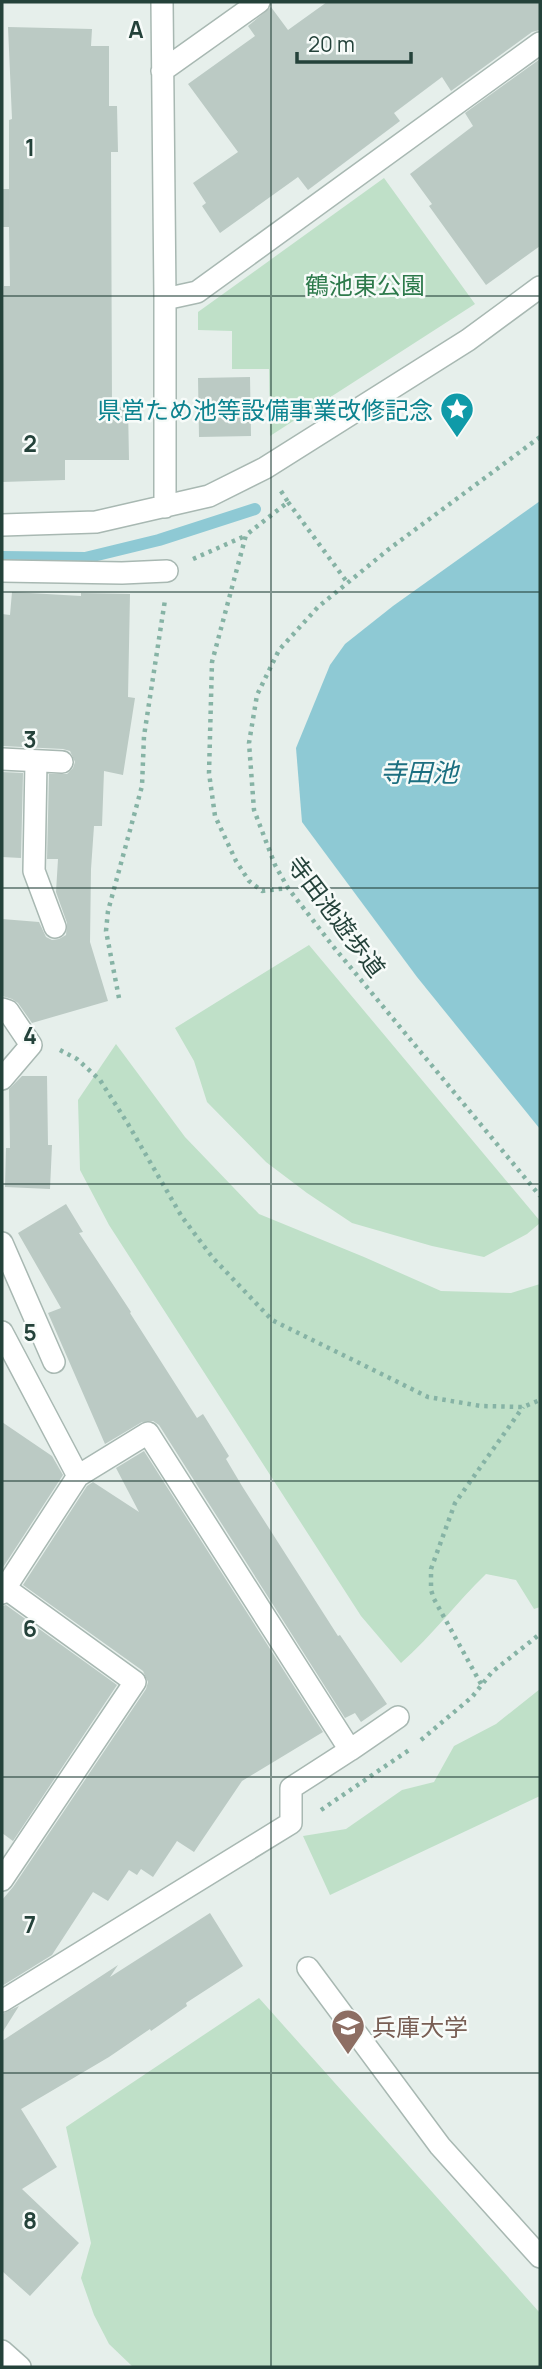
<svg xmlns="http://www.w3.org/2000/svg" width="542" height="2369" font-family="Manrope,'Noto Sans JP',sans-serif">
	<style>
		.green { fill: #bfe0c8 }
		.water { fill: #8ec9d4 }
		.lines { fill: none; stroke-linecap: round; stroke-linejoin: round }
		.stream { stroke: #8ec9d4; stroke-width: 12 }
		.building { fill: #bbcac4 }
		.minor-casing { stroke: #a8b8b2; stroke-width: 24 }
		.path { stroke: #86b3a5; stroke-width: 4.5; stroke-dasharray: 3.5 5; stroke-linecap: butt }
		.minor { stroke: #fff; stroke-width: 21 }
		.grid { fill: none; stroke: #24423a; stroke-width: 2; stroke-opacity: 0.55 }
		.labels { text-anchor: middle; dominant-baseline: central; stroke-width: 5; stroke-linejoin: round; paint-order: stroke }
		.park-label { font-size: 24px; fill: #2d7a4b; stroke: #f7fbf9 }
		.culture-label { font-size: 24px; fill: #0d838f; stroke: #f7fbf9; text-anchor: end }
		.street-label { font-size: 24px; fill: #24423a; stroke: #f7fbf9 }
		.education-label { font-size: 24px; fill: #785e54; stroke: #f7fbf9; text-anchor: start }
		.water-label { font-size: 26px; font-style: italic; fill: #1c6f80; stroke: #f7fbf9 }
		.grid-label { font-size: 23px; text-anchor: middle; font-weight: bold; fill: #24423a; stroke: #f7fbf9; stroke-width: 5; stroke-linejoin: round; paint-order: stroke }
	</style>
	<rect width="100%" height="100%" fill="#e6efeb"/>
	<path class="green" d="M384 178 475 304 270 436 269 369H232V331L198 330V312Z
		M309 945 540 1221V1223L527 1234 484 1257 432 1246 352 1223 307 1193 266 1162 207 1102 194 1061 175 1028Z
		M116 1044 185 1137 259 1214 364 1257 441 1291 511 1293 540 1284V1607L534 1609 516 1580 486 1574C456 1603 432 1636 401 1663L361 1616 109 1225 80 1170 78 1100Z
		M540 1689V1796L330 1895 303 1836 346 1829 402 1790 434 1782 454 1746 496 1724Z
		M259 1998 540 2313V2367H133L109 2344 94 2315 81 2278 91 2243 66 2127Z"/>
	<path class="water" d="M540 501V1129L417 977 302 822 296 748 330 665 345 644 393 606Z"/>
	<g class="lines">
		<path class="stream" d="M2 557 85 558 159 540 255 509"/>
	</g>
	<path class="building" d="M327 2H540V30L532 32 451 91 442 77 394 113 400 121 308 190 298 177 220 233 202 206 206 203 193 183 238 152 188 84 255 36 248 26 271 7 288 30Z
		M8 27 92 29 91 46H109V106H117L118 152H111L112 407H128L129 460H65V480L2 482 4 286H10L9 227H2V189H9V120L12 119Z
		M540 59V246L486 285 429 206 432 204 410 174 473 126 465 113Z
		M250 377 251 436 199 437 198 378Z
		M12 592 81 596V593L130 594 128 697 135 698 123 775 104 771 102 826H94L91 869 90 942 108 1001 32 1023 18 1003 12 999 2 996V919L39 922 46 937 52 940 59 939 66 935 67 923 56 892 58 859H47L49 774H67L73 768 75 762 70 751 63 749 2 746V614L10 615Z
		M2 772 23 773 21 858 2 857Z
		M22 1076H47L48 1145H52L50 1189 5 1187 6 1148H10L9 1089Z
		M66 1204 83 1232 79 1233 131 1312 130 1313 197 1418 203 1414 229 1456 226 1459 242 1486 338 1636 340 1635 387 1704 361 1722 355 1713 345 1718 159 1425 153 1421 142 1422 105 1444 48 1313 61 1308 18 1233Z
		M2 1422 52 1456 63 1475 2 1569Z
		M144 1451 323 1732 242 1781 194 1852 177 1841 153 1877 141 1869 137 1875 129 1870 108 1901 93 1892 52 1955 2 1986V1900L13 1887 146 1689 148 1682 143 1671 23 1585 87 1486 93 1482 139 1512 116 1468Z
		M6 1605 117 1685 13 1841 2 1833V1606Z
		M210 1913 243 1966 186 2003 187 2006 151 2031 150 2029 109 2057 21 2109 57 2167 22 2189 79 2243 30 2296 2 2271V2041L118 1965 110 1977Z
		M19 2006 2 2033V2014Z"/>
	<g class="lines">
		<g class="minor-casing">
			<path id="minor" d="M162 2 165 299V507
				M162 71 259 2
				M165 299 197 292 540 43
				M2 525 96 522 209 496 265 468 468 340 540 287
				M2 571 122 573 167 571
				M2 759 62 762
				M36 762 34 871 55 927
				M2 1009 8 1011 31 1045 2 1079
				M2 1243 54 1362
				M2 1332 78 1476 2 1593
				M350 1750 398 1717
				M2 1880 135 1682 5 1588
				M308 1968 440 2146 540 2257
				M2 2001 291 1823V1788L350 1750 148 1433 78 1476
				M2 2351 20 2367"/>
		</g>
		<path class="path" d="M540 437 389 549 318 607 279 650 257 695 249 743 254 810 275 865 288 888 332 945 540 1196
			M281 491 288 502 246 535 212 662 209 773 215 816 236 861 249 881 262 891 288 888
			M288 502 347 582
			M193 559 245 536
			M119 998 106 931 108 911 142 786 144 736 165 600
			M60 1050 77 1059 100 1080 128 1124 182 1217 213 1258 272 1320 428 1397 481 1406 523 1407 540 1400
			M481 1684 434 1599 431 1590V1569L455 1503 523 1407
			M421 1740 472 1697 492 1672 540 1634
			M321 1810 409 1750"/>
		<use href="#minor" class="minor"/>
	</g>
	<path class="grid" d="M271 2V2367M2 296H540M2 592H540M2 888H540M2 1184H540M2 1481H540M2 1777H540M2 2073H540"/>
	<defs>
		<g id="sight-pin" transform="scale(1.75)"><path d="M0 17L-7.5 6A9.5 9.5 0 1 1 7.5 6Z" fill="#0f9aa8" stroke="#f7fbf9"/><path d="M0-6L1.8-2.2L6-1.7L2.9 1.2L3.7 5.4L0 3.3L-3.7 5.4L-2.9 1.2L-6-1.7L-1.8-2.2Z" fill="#fff"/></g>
		<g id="university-pin" transform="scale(1.75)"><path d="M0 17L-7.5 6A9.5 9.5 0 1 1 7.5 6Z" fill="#8d6e63" stroke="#f7fbf9"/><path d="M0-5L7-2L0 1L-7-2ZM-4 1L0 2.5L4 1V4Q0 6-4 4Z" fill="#fff"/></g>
	</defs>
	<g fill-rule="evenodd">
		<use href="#sight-pin" x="457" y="409"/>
		<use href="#university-pin" x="348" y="2026"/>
	</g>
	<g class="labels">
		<g class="park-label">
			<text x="365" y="284">鶴池東公園</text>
		</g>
		<g class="culture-label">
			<text x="433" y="409">県営ため池等設備事業改修記念</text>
		</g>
		<g class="street-label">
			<text transform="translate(337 916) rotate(53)">寺田池遊歩道</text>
		</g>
		<g class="education-label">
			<text x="372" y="2026">兵庫大学</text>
		</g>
		<g class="water-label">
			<text x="419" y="772">寺田池</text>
		</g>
	</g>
	<g class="grid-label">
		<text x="136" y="38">A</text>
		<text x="30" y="156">1</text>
		<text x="30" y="452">2</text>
		<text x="30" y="748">3</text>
		<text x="30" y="1044">4</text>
		<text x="30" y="1341">5</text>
		<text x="30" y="1637">6</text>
		<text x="30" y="1933">7</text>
		<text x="30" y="2229">8</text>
	</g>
	<rect width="542" height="2369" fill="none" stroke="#24423a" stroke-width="7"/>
	<path d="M297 52v10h114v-10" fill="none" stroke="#24423a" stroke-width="3.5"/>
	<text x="308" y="52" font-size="21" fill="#24423a" stroke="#f7fbf9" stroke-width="5" paint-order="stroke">20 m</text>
</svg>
